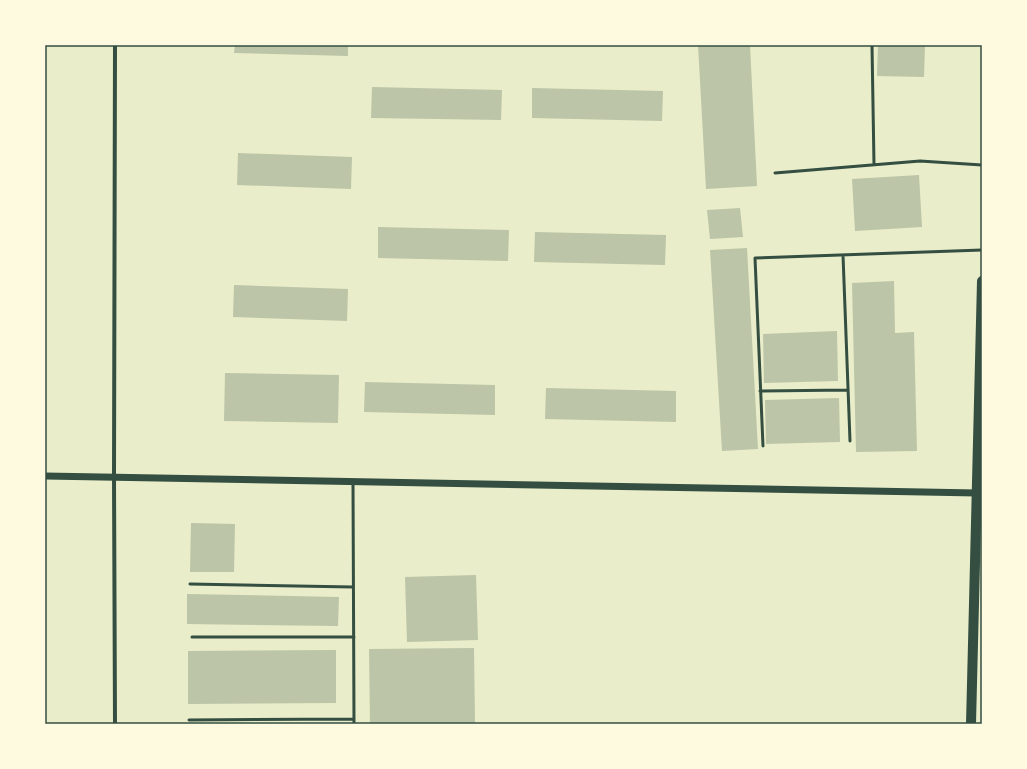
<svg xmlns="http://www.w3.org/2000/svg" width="1027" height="769" font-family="Merriweather,serif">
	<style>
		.building { fill: #bcc5a7 }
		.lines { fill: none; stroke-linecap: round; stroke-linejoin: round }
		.service { stroke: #344e41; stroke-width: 3 }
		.minor { stroke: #344e41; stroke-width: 4 }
		.tertiary { stroke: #344e41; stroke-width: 7 }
		.primary { stroke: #344e41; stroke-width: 10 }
		.neatline { fill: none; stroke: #344e41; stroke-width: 1.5 }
	</style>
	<rect width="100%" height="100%" fill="#e9edc9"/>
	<path class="building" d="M235 45H348V56L234 53Z
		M698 45H750L757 186 706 189Z
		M878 45H925L924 77 877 76Z
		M372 87 502 90 501 120 371 118Z
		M532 88 663 91 662 121 532 118Z
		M238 153 352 157 351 189 237 185Z
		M919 175 922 227 855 231 852 179Z
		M740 208 743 237 710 239 707 210Z
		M378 227 509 230 508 261 378 258Z
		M535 232 666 235 665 265 534 262Z
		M747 248 758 449 722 451 710 250Z
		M894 281 895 333 914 332 917 451 856 452 852 283Z
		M234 285 348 289 347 321 233 317Z
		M837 331 838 381 764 383 763 334Z
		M225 373 339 375 338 423 224 421Z
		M365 382 495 385V415L364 412Z
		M546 388 676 391V422L545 419Z
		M839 398 840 442 766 444 765 400Z
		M191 523 235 524 234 572H190Z
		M476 575 478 640 407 642 405 577Z
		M187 594 339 597 338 626 187 624Z
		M474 648 475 724H370L369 649Z
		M336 650V703L188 704V651Z"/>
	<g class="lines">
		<path class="service" d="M872 45 874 165
			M775 173 920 161 982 165
			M843 255 850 441
			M760 391 848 390
			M763 446 755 258 982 250
			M353 482 354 724
			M190 584 353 587
			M192 637H354
			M189 720 354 719"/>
		<path class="minor" d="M115 724 114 477 115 45"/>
		<path class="tertiary" d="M45 476 977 493"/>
		<path class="primary" d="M971 724 982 281"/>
	</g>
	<rect width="1027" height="769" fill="none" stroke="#fefae0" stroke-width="92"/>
	<rect x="46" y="46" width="935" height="677" class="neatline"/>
</svg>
